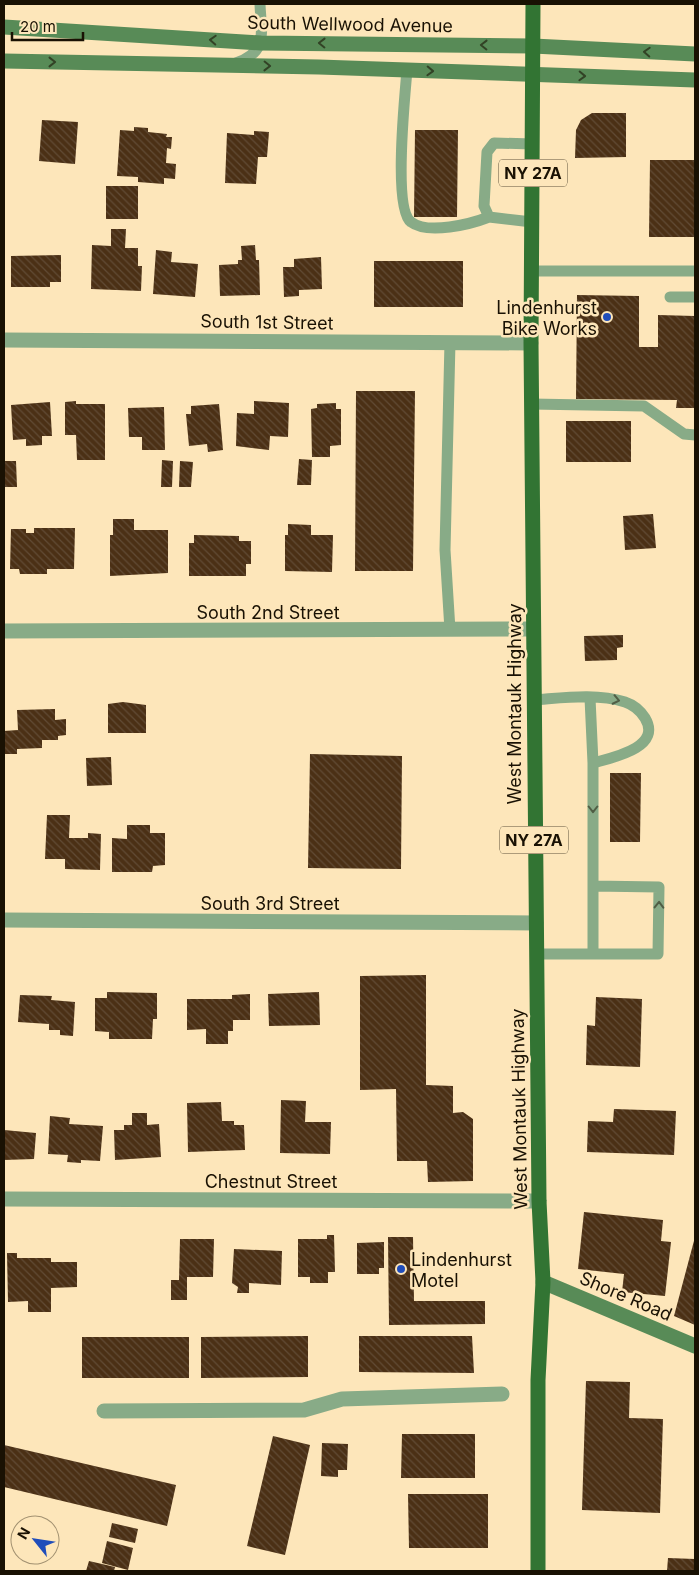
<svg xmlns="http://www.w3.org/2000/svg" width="699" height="1575" font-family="Inter,sans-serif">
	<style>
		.building { fill: url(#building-back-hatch) }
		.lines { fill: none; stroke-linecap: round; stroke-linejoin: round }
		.lane { stroke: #88ab87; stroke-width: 11 }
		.street { stroke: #88ab87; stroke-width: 15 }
		.secondary { stroke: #588b57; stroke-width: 15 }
		.primary { stroke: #327433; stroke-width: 15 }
		.oneway { stroke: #324225 }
		.oneway2 { stroke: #505e45 }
		.poi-dot { fill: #204dba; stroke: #fde6ba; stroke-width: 2 }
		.labels { text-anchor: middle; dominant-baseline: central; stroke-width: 5; stroke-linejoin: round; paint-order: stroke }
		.shield { fill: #fde6ba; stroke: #5d513a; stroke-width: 1 }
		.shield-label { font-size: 16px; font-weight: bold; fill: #191103 }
		.street-label { font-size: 18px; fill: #191103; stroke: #fde6ba }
		.poi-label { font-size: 18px; fill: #191103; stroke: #fde6ba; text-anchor: end }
	</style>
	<defs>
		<pattern id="building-back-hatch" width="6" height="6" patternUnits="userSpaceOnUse" patternTransform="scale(1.25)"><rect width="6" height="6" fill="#4b3015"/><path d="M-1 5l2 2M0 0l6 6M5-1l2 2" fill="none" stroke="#614b35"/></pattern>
	</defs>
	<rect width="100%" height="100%" fill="#fde6ba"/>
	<path class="building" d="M592 113H626V157L575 158 576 130 581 120Z
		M42 120 78 122 75 164 39 161Z
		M134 127 148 128V132L167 134 166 137H172L171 149 167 148 166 163 176 164 175 179 164 178V184L138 182V177L117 176 120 130 134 131Z
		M415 130H458L457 217H414Z
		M254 131 269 132 267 157H258L256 184 225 183 227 133 254 135Z
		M650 160H695V237H649Z
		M106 186H138V219H106Z
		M111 229H126L125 248H138V266H142L141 291 91 289 92 245 111 246Z
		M255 245 256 260H259L260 295 220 296 219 265 238 264V260H242L241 246Z
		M156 250 172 252 171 262 198 264 195 297 153 294Z
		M61 255V282H50V287H11V256Z
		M321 257 322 289 299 290V296L284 297 283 267H294V259Z
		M374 261H463V307H374Z
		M577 295 639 296V347H658V315L695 316V408H676L677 400 576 399Z
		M356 391H415L413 571H355Z
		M76 401V404H105V460H77L76 435H65V402Z
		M254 401 289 403 288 437 270 436 269 450 236 446 237 413 254 414Z
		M50 402 52 436H42V445L26 446V439L13 440 11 405Z
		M336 403V409H341V445L330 446V457H312L311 409 317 408V404Z
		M219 404 223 450 208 452 207 444 189 446 186 414H191V406Z
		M164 407 165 450H142V437H129L128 408Z
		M566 421H631V462H566Z
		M299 459 312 460 311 485H297Z
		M162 460 173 461 172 487H161Z
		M4 461H16L17 487H4Z
		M180 461 193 462 191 487H179Z
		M653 514 656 548 625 550 623 516Z
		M113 519H134V530H168V573L110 576V535H113Z
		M288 524 311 525V535H333L332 572 285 571V535H288Z
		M34 528H75L74 569H47V574H20L19 569H10L11 529H26V533H34Z
		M194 535 239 536V541H251V564H246V576H189V543H194Z
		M623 635V647L617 648V660L585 661 584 636Z
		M123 702 146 705V733H108V704Z
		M55 709V720L66 719V735L58 736V740H42V748L17 749V754H4V731L18 730 17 710Z
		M310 754 402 756 401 869 308 868Z
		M111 757 112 785 87 786 86 758Z
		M610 773H641L640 842H610Z
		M47 815H70L69 838H88V833L101 834 100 870 65 869V859H45Z
		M127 825H150V833H165V865L153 866 152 872H112V838L127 839Z
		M426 975V1085L453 1086V1113L463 1112 473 1119V1181L428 1182 427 1161H397L396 1089 360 1090V976Z
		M107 992 157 993V1019H153L152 1039H109V1032L95 1031V998H107Z
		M319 992 320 1025 269 1026 268 994Z
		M250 994V1020H233V1031H228V1044H206V1029L187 1030V999H232V995Z
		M20 995 52 996 51 1000 75 1002 73 1036 60 1035V1030H49V1024L18 1022Z
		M596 997 642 999 640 1067 586 1065 587 1025 595 1026Z
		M281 1100 306 1101 305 1122H331L330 1154 280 1153Z
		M221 1102 222 1121H234V1125H244L245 1150 188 1152 187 1103Z
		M614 1109 676 1111 674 1155 587 1152 588 1121 613 1122Z
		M132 1113H147V1125L159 1124 161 1157 115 1160 114 1130H124V1125H132Z
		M50 1116 70 1118 69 1124 103 1126 100 1161 81 1160V1163L67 1162 68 1155 48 1154Z
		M4 1130 36 1133 34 1159 4 1160Z
		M584 1212 663 1220 661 1241 671 1242 665 1296 622 1292 624 1274 578 1269Z
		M327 1235H334L335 1272H328V1283H310V1277H298V1239H327Z
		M388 1237H413L414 1301H485V1324L389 1325Z
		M695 1237V1325L674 1316Z
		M180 1239H214L213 1277H187V1300H171V1280H179Z
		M384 1242V1268H379V1274H357V1243Z
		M234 1249 282 1251 281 1285 249 1283V1293H237L238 1287 232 1283Z
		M7 1253H17V1258H51V1262H77V1287L51 1288V1312H28V1301L8 1302Z
		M308 1336V1377L201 1378V1337Z
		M359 1336H472L474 1373 359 1372Z
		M82 1337H189V1378H82Z
		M586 1381 630 1382 629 1418 663 1419 660 1513 582 1510Z
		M402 1434H475V1478H401Z
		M273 1436 310 1445 285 1555 247 1546Z
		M322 1443 348 1444 347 1470H338V1477L321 1476Z
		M4 1445 176 1485 167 1526 4 1487Z
		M408 1494H488V1548H409Z
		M112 1523 138 1529 135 1543 109 1537Z
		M107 1541 133 1548 128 1570 102 1563Z
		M668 1558 695 1559V1571H667Z
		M89 1561 115 1567 114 1571H86Z"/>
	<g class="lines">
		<path class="lane" d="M236 63C269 51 261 33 260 4
			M407 70C405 95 393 209 411 222 428 235 471 224 489 217
			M532 222 489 217 484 206 487 152 494 143 533 144
			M532 271H695
			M670 297H695
			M531 404 644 406 684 434 695 435
			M450 630 445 550 450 342
			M590 698 593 763
			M533 700C563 698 596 693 625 702 634 705 640 710 645 718 663 748 611 758 593 763V886
			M536 954H658L659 887 593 886V954"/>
		<path class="street" d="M4 340 531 343
			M4 631 532 629
			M4 920 536 923
			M4 1199 539 1201
			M104 1411 304 1410 342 1399 502 1394"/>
		<path class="secondary" d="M4 27 261 43 533 46 695 54
			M4 61 319 67 695 80
			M543 1282 695 1346"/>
		<path class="primary" d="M533 4 531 343 539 1201 543 1282 538 1380V1571"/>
	</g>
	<defs><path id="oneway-chevron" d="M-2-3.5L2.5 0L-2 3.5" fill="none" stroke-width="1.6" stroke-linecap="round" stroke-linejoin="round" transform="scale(1.25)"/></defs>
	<g class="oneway">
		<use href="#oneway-chevron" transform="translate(213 40) rotate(-177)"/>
		<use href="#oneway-chevron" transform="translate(322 43) rotate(-179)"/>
		<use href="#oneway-chevron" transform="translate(484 45) rotate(-179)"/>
		<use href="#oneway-chevron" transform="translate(647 52) rotate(-177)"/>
		<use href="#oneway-chevron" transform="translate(52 62)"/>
		<use href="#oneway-chevron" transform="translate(267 66) rotate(1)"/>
		<use href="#oneway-chevron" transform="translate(430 71) rotate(2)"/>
		<use href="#oneway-chevron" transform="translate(582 76) rotate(2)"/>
	</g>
	<g class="oneway2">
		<use href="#oneway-chevron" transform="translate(616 700) rotate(12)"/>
		<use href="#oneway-chevron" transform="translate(593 809) rotate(90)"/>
		<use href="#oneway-chevron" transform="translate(659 905) rotate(-89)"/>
	</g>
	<g class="poi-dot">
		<circle cx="607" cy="317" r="5"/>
		<circle cx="401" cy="1269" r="5"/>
	</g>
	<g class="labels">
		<g class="shield">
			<rect x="499" y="159.5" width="68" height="27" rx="4"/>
			<rect x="500" y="826.5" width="68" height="27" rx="4"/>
		</g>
		<g class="shield-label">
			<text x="533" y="173">NY 27A</text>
			<text x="534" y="840">NY 27A</text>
		</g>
		<g class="street-label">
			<text transform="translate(350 24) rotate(1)">South Wellwood Avenue</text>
			<text transform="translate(267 322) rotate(1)">South 1st Street</text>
			<text x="268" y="612">South 2nd Street</text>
			<text transform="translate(514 704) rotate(-90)">West Montauk Highway</text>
			<text x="270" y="903">South 3rd Street</text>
			<text transform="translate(519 1109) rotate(-91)">West Montauk Highway</text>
			<text x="271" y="1181">Chestnut Street</text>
			<text transform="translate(626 1296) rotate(23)">Shore Road</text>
		</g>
		<g class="poi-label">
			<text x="597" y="307">Lindenhurst<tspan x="597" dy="21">Bike Works</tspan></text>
			<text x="411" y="1259" text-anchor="start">Lindenhurst<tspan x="411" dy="21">Motel</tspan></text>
		</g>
	</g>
	<rect width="699" height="1575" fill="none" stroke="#191103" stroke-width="10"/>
	<g transform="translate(35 1540) rotate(300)"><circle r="24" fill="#fde6ba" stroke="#a29171"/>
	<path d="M0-4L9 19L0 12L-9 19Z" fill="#204dba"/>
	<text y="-8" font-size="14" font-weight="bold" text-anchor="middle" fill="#191103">N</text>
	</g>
	<path d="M12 32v8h71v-8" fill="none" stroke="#191103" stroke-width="2.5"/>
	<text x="20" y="32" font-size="15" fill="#191103" stroke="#fde6ba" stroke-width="4" paint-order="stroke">20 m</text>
</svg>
